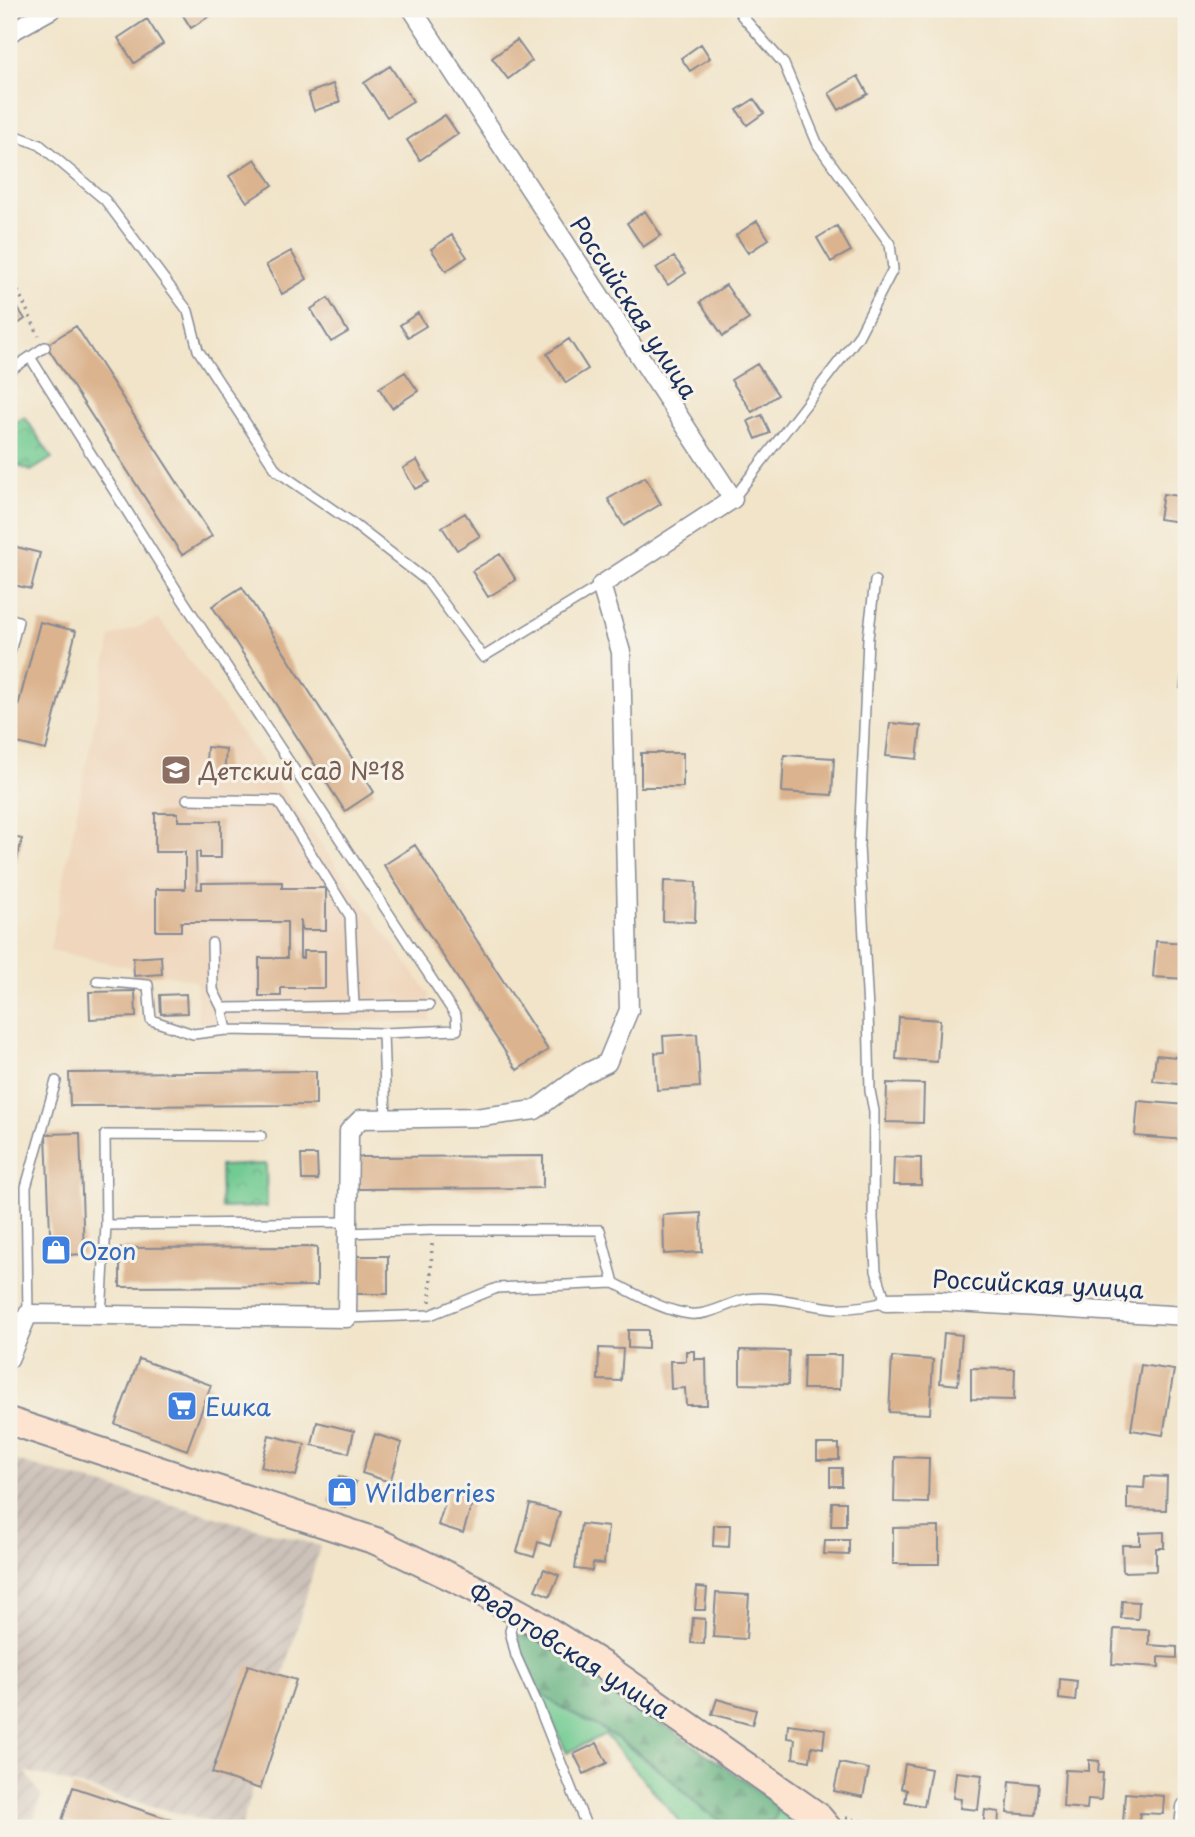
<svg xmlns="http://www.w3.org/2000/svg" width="1195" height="1837" font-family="'Playpen Sans',sans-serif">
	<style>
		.built { fill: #efd6bc }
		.industrial { fill: url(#industrial-furrows) }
		.grass { fill: #72cb92; stroke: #467d78; stroke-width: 2 }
		.forest { fill: url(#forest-firs); stroke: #3c6f6d; stroke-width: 2 }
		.park { fill: url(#park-crowns); stroke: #467d78; stroke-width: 2 }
		.building { fill: #dbb38e }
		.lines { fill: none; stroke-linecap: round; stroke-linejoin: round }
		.lane-casing { stroke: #868a94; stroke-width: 12 }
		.street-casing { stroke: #868a94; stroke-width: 21 }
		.secondary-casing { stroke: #868a94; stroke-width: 30 }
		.path { stroke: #868a94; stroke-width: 3.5; stroke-dasharray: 2 5; stroke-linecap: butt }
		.lane { stroke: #fff; stroke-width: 9 }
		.street { stroke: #fff; stroke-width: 18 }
		.secondary { stroke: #fde4d0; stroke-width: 26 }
		.labels { text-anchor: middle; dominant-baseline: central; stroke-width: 6; stroke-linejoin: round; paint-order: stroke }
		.street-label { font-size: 24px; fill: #1b2f5e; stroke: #f7f3e8 }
		.education-label { font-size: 24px; fill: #785e54; stroke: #f7f3e8; text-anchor: start }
		.shop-label { font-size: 24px; fill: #366cbe; stroke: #f7f3e8; text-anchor: start }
	</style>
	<defs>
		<pattern id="industrial-furrows" width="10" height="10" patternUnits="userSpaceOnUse" patternTransform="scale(1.75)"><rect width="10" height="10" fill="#cdc2b9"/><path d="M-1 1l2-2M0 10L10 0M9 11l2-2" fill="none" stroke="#afa7a1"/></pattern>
		<pattern id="forest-firs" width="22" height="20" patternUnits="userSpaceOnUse" patternTransform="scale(1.75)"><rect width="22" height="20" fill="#5daf7c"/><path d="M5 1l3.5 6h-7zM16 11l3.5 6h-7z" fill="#4c8f69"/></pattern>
		<pattern id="park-crowns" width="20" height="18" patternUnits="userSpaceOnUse" patternTransform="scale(1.75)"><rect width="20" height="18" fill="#72cb92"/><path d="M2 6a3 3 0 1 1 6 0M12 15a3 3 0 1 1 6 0" fill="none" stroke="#5da57a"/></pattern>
	</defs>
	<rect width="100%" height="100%" fill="#f7f3e8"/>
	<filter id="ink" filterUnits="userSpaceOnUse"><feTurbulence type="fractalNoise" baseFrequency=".0143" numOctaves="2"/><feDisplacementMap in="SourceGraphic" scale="14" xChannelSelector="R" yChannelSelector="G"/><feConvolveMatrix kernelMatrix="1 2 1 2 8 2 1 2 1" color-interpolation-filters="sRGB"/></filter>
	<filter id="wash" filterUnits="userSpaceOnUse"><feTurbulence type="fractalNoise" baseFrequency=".00686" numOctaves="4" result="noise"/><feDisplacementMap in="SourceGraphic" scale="28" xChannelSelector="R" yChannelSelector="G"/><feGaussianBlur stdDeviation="1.57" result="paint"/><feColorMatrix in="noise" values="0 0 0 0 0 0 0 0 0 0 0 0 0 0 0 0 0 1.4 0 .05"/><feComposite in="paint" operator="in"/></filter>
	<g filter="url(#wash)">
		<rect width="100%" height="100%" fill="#f1e4c9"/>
		<path class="built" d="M159 619 429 994 430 1021 198 1023 196 981 165 974 132 977 130 967 50 950 111 637Z"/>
		<path class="industrial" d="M9 1459 320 1546 241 1828H231L25 1771 41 1796 31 1828H9Z"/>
		<path class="grass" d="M531 1679 540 1691 618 1739 668 1777 705 1812 778 1811 774 1802 792 1815 799 1828H685L605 1734 567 1753Z"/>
		<path class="forest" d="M520 1634C536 1634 562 1656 576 1665 643 1709 709 1755 774 1802L778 1811 774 1820C760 1826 742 1830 728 1824 704 1814 688 1794 669 1778 647 1758 621 1739 595 1725 577 1715 556 1707 540 1692 530 1683 513 1646 520 1634Z"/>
		<path class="park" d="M25 417 52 458 31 471 9 462V426Z
			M266 1164 267 1207 221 1208 220 1166Z"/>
		<g id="blocks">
			<path class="building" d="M179 9H220L191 28Z
				M147 19 163 44 134 63 118 38Z
				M517 40 532 61 508 79 492 58Z
				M701 44 710 58 690 71 681 58Z
				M390 66 413 101 387 117 364 83Z
				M858 76 868 94 839 110 829 93Z
				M333 84 340 102 314 111 308 93Z
				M754 99 764 113 747 125 737 110Z
				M445 115 458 134 420 160 407 140Z
				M255 159 273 185 247 202 229 176Z
				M645 211 661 235 643 247 627 223Z
				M757 221 769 239 748 253 736 235Z
				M837 226 851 251 831 262 817 238Z
				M452 235 467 257 446 271 431 249Z
				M291 251 307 279 282 294 266 265Z
				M674 257 686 273 668 285 656 268Z
				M726 285 749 319 723 336 700 302Z
				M9 295 25 319 9 330Z
				M328 298 348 332 331 342 311 309Z
				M418 313 426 326 408 337 400 325Z
				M76 326 212 536 182 555 46 345Z
				M569 339 588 369 566 383 547 354Z
				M757 364 778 395 752 412 731 380Z
				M405 372 418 391 392 408 379 388Z
				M762 415 770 433 756 439 748 421Z
				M417 460 429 482 415 489 403 468Z
				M645 477 661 504 624 526 608 499Z
				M1163 494 1186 497V523L1159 519Z
				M465 513 480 536 457 550 442 527Z
				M9 545 40 553 31 589 9 584Z
				M500 554 516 580 488 597 472 571Z
				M242 587 374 792 345 811 212 606Z
				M40 622 76 631 46 750 9 741Z
				M1183 662H1186V688H1180Z
				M890 723 921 726 917 759 886 756Z
				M207 747 226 749 224 778 205 777Z
				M641 753H683V787H641Z
				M784 755 834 758 832 795 782 792Z
				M155 813H178V821H221V858H200V852H196L197 889H202V883L282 882V888H326V930H302L301 921H300V958H303V951H325V988H281V996H259V958H287V922H181V931H156V889H185V852H155Z
				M9 836 22 839 10 888H9Z
				M415 845 548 1050 517 1070 384 865Z
				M664 881 696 882 695 922 663 921Z
				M1156 941 1183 943 1182 952 1186 953V979L1153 977Z
				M161 956 162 974 134 976 133 958Z
				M135 991 136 1017 90 1019 89 992Z
				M186 994 187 1013 161 1014 160 995Z
				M899 1017 940 1020 937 1062 896 1059Z
				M697 1034 700 1087 657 1090 655 1053 664 1052 663 1036Z
				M1156 1055 1186 1058V1085L1153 1081Z
				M316 1071V1105L70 1106 69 1073Z
				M887 1083 924 1084 923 1123 886 1122Z
				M1138 1101 1186 1105V1140L1135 1136Z
				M80 1133 84 1254 51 1256 46 1134Z
				M301 1155H317L318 1180H302Z
				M543 1156V1188L356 1189V1157Z
				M894 1157 921 1158V1185H893Z
				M701 1213 702 1252 664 1254 663 1215Z
				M317 1247V1286L120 1287V1248Z
				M353 1256H388V1294H353Z
				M628 1330H648V1349L628 1348Z
				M944 1333 962 1335 958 1385 940 1383Z
				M599 1348 623 1349 621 1381 598 1380Z
				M740 1350 789 1351 788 1385 740 1384Z
				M686 1351H694V1359H706L707 1405H686L685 1388 671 1389 670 1361H686Z
				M804 1355H841L840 1389H803Z
				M892 1357 933 1360 930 1414 889 1412Z
				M139 1359 211 1385 187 1450 115 1424Z
				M1141 1365 1174 1370 1163 1435 1131 1430Z
				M971 1368 1015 1369 1014 1400 971 1399Z
				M317 1422 354 1431 349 1453 312 1445Z
				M375 1434 402 1443 390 1482 362 1473Z
				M269 1435 305 1444 296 1476 261 1467Z
				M817 1444H839V1460H817Z
				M895 1457 929 1458 928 1503 894 1502Z
				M830 1468H842V1486H830Z
				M339 1476 356 1482 346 1508 329 1502Z
				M1145 1476 1167 1477 1166 1510 1127 1509V1487L1144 1488Z
				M450 1487 475 1494 463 1533 438 1525Z
				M9 1494 18 1497 9 1525Z
				M832 1502H846V1526H831Z
				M530 1504 560 1512 550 1546 538 1542 534 1557 517 1552Z
				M581 1524 608 1527 604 1564 593 1563 592 1571 575 1569Z
				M714 1525H730L729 1547 713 1546Z
				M939 1527V1564H893V1528Z
				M1164 1532V1548H1156V1571L1123 1572 1122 1545H1140V1533Z
				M825 1540H849V1555L824 1554Z
				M544 1569 559 1575 550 1596 535 1590Z
				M697 1587 707 1588 705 1610H695Z
				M716 1593 749 1595 746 1639 713 1637Z
				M1122 1601 1139 1602 1138 1619 1121 1618Z
				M693 1618 705 1619 704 1644 691 1643Z
				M1114 1629 1149 1630V1645L1177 1647V1658L1159 1657V1667L1112 1664Z
				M248 1665 296 1680 260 1789 212 1773Z
				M1060 1679 1077 1681 1075 1701 1059 1699Z
				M717 1699 756 1710 752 1725 712 1714Z
				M788 1724 825 1729 823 1748 812 1746 810 1761 793 1758 795 1739 787 1738Z
				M597 1743 607 1763 584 1774 574 1754Z
				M1089 1760 1099 1761 1098 1773H1103L1101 1800 1088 1799 1087 1809 1063 1807 1065 1770 1089 1771Z
				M840 1763 869 1769 863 1797 834 1791Z
				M905 1764 931 1769 924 1806 905 1802 907 1790 901 1788Z
				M956 1772 982 1775 978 1810 960 1808 961 1799 953 1798Z
				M1010 1781 1039 1784 1036 1815 1007 1813Z
				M73 1787 195 1828H87L62 1820Z
				M1125 1793 1164 1796 1163 1814 1140 1813 1138 1824 1123 1823Z
				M985 1810 999 1812 998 1828H983Z"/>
		</g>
	</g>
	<g filter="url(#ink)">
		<use href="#blocks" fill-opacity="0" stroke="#868a94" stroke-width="2"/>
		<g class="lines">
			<g class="lane-casing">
				<path id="lane" d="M9 133 40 145 105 200 188 311 198 350 277 471 351 522 427 581 483 657 601 585
					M30 357 179 594 456 1016 457 1030 383 1033 386 1119
					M9 371 45 347
					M733 499 858 337 893 269 890 244 818 145 784 64 742 16 738 9
					M9 618 18 621 9 656
					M187 799 278 801 350 916 354 1006
					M212 943 213 990 222 1008
					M97 981 148 985 151 1020 193 1034 227 1030 383 1033
					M227 1030 222 1008 429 1005
					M106 1225 105 1135 261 1136
					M347 1233 432 1230H600L614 1283C638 1295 663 1311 690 1314 709 1316 728 1303 747 1299 776 1295 804 1305 833 1308 851 1309 869 1306 886 1302L876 1271 873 1218 874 1111 870 1091 868 1010 859 846 868 638 875 581
					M28 1314 26 1187 56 1081
					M101 1316 106 1225 347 1222
					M347 1318 430 1315 497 1288 614 1283
					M515 1615 510 1631 516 1656 538 1705 587 1828"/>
			</g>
			<g class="street-casing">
				<path id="street" d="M9 33 52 9
					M886 1302 939 1301 1186 1316
					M9 1359 28 1314 347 1318 349 1131 361 1119 482 1117 535 1110 582 1075 607 1063 629 1010 621 652 601 585 733 499 412 9
					M1184 1828 1186 1807"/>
			</g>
			<g class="secondary-casing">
				<path id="secondary" d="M9 1421 376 1541 472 1587 525 1616 604 1666 818 1816 828 1828"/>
			</g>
			<path class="path" d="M9 272 39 336
				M430 1302 432 1243
				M846 1818 899 1828"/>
			<use href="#lane" class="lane"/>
			<use href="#street" class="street"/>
			<use href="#secondary" class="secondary"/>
		</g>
	</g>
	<defs>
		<g id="school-square" transform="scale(1.575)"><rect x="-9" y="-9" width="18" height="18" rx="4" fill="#8d6e63" stroke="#f7f3e8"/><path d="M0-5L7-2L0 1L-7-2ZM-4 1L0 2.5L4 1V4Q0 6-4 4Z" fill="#fff"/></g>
		<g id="shop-square" transform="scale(1.575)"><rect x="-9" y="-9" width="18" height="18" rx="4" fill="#3f7fe0" stroke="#f7f3e8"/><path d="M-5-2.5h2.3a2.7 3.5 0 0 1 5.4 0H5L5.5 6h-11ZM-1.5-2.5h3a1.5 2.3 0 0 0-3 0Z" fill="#fff"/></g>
		<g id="supermarket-square" transform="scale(1.575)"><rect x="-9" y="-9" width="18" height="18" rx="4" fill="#3f7fe0" stroke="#f7f3e8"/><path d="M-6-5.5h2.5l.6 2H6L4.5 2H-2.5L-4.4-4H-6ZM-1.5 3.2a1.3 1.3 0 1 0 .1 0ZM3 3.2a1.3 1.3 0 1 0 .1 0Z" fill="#fff"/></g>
	</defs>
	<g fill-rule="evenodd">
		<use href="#school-square" x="176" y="770"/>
		<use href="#shop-square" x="56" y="1250"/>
		<use href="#supermarket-square" x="182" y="1406"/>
		<use href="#shop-square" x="342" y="1492"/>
	</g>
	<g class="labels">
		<g class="street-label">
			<text transform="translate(635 307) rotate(57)">Российская улица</text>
			<text transform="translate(1038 1283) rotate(3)">Российская улица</text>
			<text transform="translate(570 1650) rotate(32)">Федотовская улица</text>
		</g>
		<g class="education-label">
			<text x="199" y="770">Детский сад №18</text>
		</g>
		<g class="shop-label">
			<text x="79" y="1250">Ozon</text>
			<text x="205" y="1406">Ешка</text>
			<text x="365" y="1492">Wildberries</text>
		</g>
	</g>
	<rect width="1195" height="1837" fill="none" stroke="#f7f3e8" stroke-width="35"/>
</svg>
